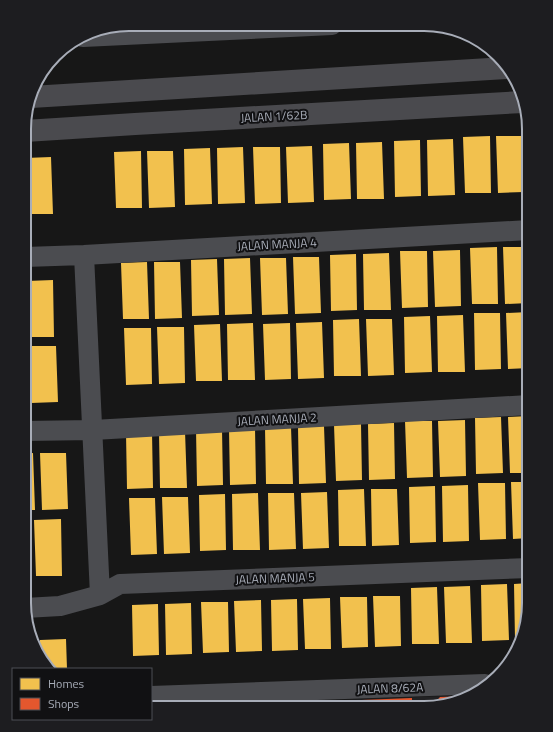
<svg xmlns="http://www.w3.org/2000/svg" width="553" height="732" font-family="'Titillium Web',sans-serif">
	<style>
		.built { fill: #212123 }
		.homes { fill: #f2c14e }
		.shops { fill: #e4572e }
		.lines { fill: none; stroke-linecap: round; stroke-linejoin: round }
		.lane { stroke: #4b4c50; stroke-width: 10 }
		.street { stroke: #4b4c50; stroke-width: 20 }
		.secondary { stroke: #4a4a4e; stroke-width: 22 }
		.labels { text-anchor: middle; dominant-baseline: central; stroke-width: 4; stroke-linejoin: round; paint-order: stroke }
		.street-label { font-size: 12px; fill: #a8adb8; stroke: #111113 }
		.rim { fill: none; stroke: #a8adb8; stroke-width: 2 }
	</style>
	<rect width="100%" height="100%" fill="#171717"/>
	<path class="built" d="M473 695 471 697 424 708 151 707Z"/>
	<path class="homes" d="M490 136 491 193H465L463 137Z
		M496 136H523L524 192 498 193Z
		M453 139 455 195 428 196 427 140Z
		M420 140 421 196 395 197 394 141Z
		M382 142 384 199H357L356 143Z
		M349 143 351 199 324 200 323 144Z
		M312 146 314 202 288 203 286 147Z
		M243 147 245 203 218 204 217 148Z
		M253 147H280L281 203 255 204Z
		M210 148 212 204 185 205 184 149Z
		M141 151 142 208H116L114 152Z
		M147 151H173L175 207 149 208Z
		M51 157 53 214H26L25 158Z
		M497 247 498 304H472L470 248Z
		M503 247H529V303L505 304Z
		M460 250 461 306 435 307 433 251Z
		M400 251H427L428 307 402 308Z
		M389 253 391 310H364L363 254Z
		M356 254 357 310 331 311 330 255Z
		M293 257H319L321 313 295 314Z
		M250 258 252 314 225 315 224 259Z
		M260 258H286L288 314 262 315Z
		M217 259 219 315 192 316 191 260Z
		M147 262 149 319H123L121 263Z
		M154 262H180L182 318 155 319Z
		M53 280 54 337H28L27 281Z
		M529 312V368L508 369 506 313Z
		M474 313H500L501 369 475 370Z
		M463 315 465 372H438L437 316Z
		M430 316 432 372 405 373 404 317Z
		M359 319 361 376H334L333 320Z
		M366 319H392L394 375 368 376Z
		M322 322 324 378 298 379 296 323Z
		M253 323 255 380H228L227 324Z
		M290 323 291 379 265 380 263 324Z
		M220 324 222 381H196L194 325Z
		M157 327H184L185 383 159 384Z
		M124 328H151L152 384 126 385Z
		M30 346H56L58 402 31 403Z
		M529 416V473H510L508 417Z
		M501 417 503 473 476 474 475 418Z
		M465 420 466 476 440 477 438 421Z
		M405 421H432L433 477 407 478Z
		M394 423 395 479 369 480 368 424Z
		M361 424 362 480 336 481 334 425Z
		M324 426 326 483 299 484 298 427Z
		M291 427 293 484H266L265 428Z
		M255 428 256 484 230 485 229 429Z
		M196 429H222L223 485 197 486Z
		M185 431 187 488H160L159 432Z
		M152 432 153 488 127 489 126 433Z
		M33 453 35 510H24V454Z
		M40 453H66L68 509 42 510Z
		M511 482H529V538L513 539Z
		M478 483H505L506 539 480 540Z
		M468 485 469 541 443 542 442 486Z
		M435 486 436 542 410 543 409 487Z
		M364 489 366 546H339L338 490Z
		M371 489H397L399 545 372 546Z
		M327 492 329 548 303 549 301 493Z
		M258 493 260 550H233L232 494Z
		M268 493H294L296 549 269 550Z
		M225 494 226 550 200 551 199 495Z
		M162 497H188L190 553 164 554Z
		M129 498H155L157 554 131 555Z
		M61 519 62 576H36L34 520Z
		M24 520H28L29 577H24Z
		M529 583V610L519 640H515L514 584Z
		M507 584 509 640 482 641 481 585Z
		M470 586 472 643H446L444 587Z
		M437 587 439 644H412L411 588Z
		M373 596H400L401 646 375 647Z
		M340 597H367L368 647 342 648Z
		M330 598 331 649H305L303 599Z
		M297 599 298 650 272 651 271 600Z
		M261 600 262 651 236 652 234 601Z
		M201 602H228L229 652 203 653Z
		M191 603 192 654 166 655 165 604Z
		M158 604 159 655 133 656 132 605Z
		M66 639 67 669H52L40 656V640Z"/>
	<path class="shops" d="M472 696 471 697 432 706 440 697Z
		M412 698V708L208 707V706Z"/>
	<g class="lines">
		<path class="lane" d="M190 695V707"/>
		<path class="street" d="M83 37 332 25
			M84 255 100 595
			M25 257 84 255 529 230
			M24 431 93 430 529 405
			M25 608 60 606 100 595 120 584 529 568
			M151 696 485 684"/>
		<path class="secondary" d="M31 97 506 68
			M25 131 135 124 523 102"/>
	</g>
	<g class="labels">
		<g class="street-label">
			<text transform="translate(274 116) rotate(-3)">JALAN 1/62B</text>
			<text transform="translate(277 244) rotate(-3)">JALAN MANJA 4</text>
			<text transform="translate(277 419) rotate(-3)">JALAN MANJA 2</text>
			<text transform="translate(275 578) rotate(-2)">JALAN MANJA 5</text>
			<text transform="translate(390 688) rotate(-2)">JALAN 8/62A</text>
		</g>
	</g>
	<path d="M0 0H553V732H0ZM129 31H424A98 98 0 0 1 522 129V603A98 98 0 0 1 424 701H129A98 98 0 0 1 31 603V129A98 98 0 0 1 129 31Z" fill="#1d1d20" fill-rule="evenodd"/>
	<path class="rim" d="M129 31H424A98 98 0 0 1 522 129V603A98 98 0 0 1 424 701H129A98 98 0 0 1 31 603V129A98 98 0 0 1 129 31Z"/>
	<rect x="12" y="668" width="140" height="52" fill="#111113" stroke="#4d4f55"/>
	<rect x="20" y="678" width="20" height="12" fill="#f2c14e" stroke="#4d4f55"/>
	<text x="48" y="688" font-size="12" fill="#a8adb8">Homes</text>
	<rect x="20" y="698" width="20" height="12" fill="#e4572e" stroke="#4d4f55"/>
	<text x="48" y="708" font-size="12" fill="#a8adb8">Shops</text>
</svg>
